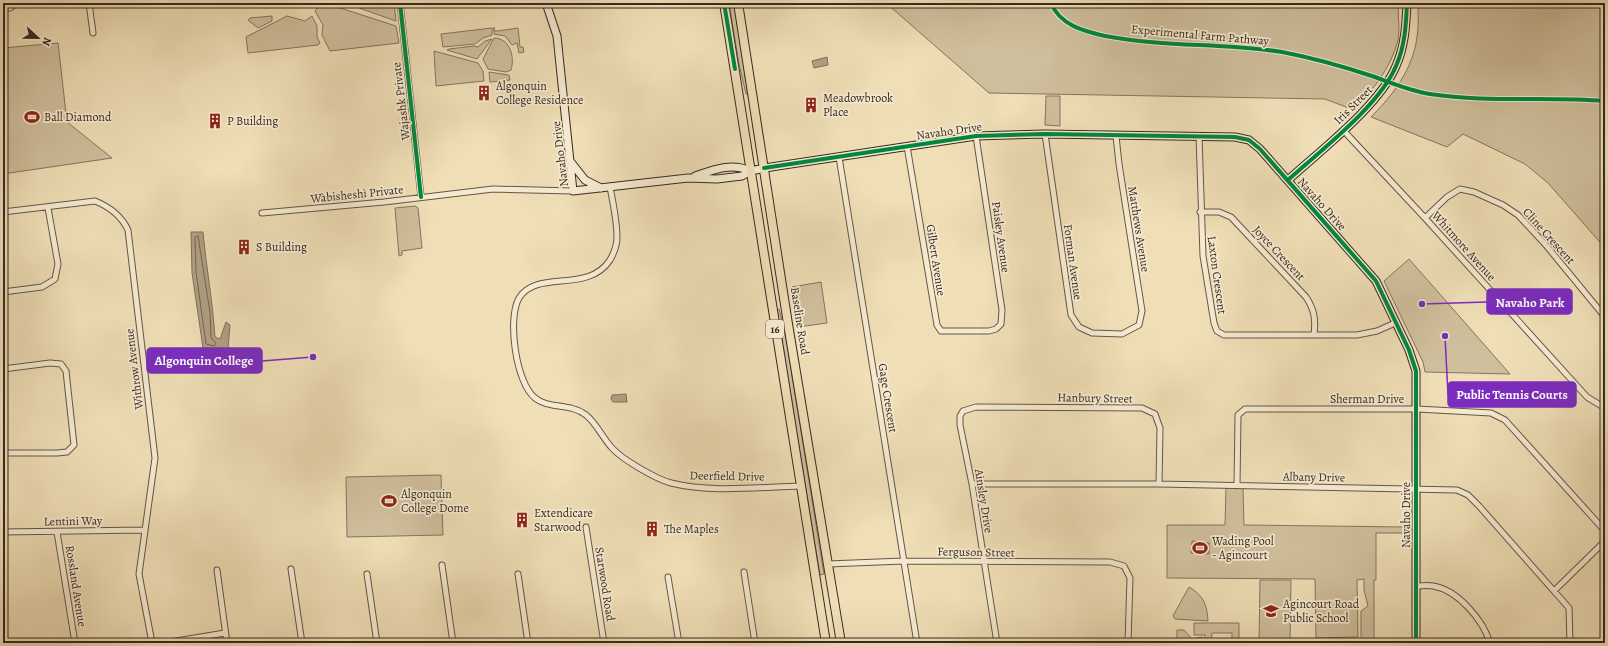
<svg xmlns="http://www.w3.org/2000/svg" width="1608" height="646" font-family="Alegreya,serif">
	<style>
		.green { fill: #d0bf9d; stroke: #847460 }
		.water { fill: #b0a084; stroke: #80705d }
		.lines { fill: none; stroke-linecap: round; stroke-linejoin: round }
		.shore { stroke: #746453; stroke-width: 1 }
		.street-casing { stroke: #655647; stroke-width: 7 }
		.secondary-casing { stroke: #372922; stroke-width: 9 }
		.primary-casing { stroke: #372922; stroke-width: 10 }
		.street { stroke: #f5ead0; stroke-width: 5 }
		.secondary { stroke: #f5ead0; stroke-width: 7 }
		.primary { stroke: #efdeb6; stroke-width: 8 }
		.cycleway-casing { stroke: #f5ead0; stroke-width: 6 }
		.cycleway { stroke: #00873e; stroke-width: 4 }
		.labels { text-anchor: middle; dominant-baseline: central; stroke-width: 3.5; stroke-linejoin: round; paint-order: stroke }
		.shield { fill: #f5ead0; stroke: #706356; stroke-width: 1 }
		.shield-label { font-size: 11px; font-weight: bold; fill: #372922 }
		.street-label { font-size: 12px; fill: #372922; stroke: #f5ead0 }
		.poi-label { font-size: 12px; fill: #372922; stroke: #f5ead0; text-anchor: start }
		.leader { fill: none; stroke: #7b2cbf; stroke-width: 1.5 }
		.callout-dot { fill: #7b2cbf; stroke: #f5ead0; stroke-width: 1.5 }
		.callout { fill: #7b2cbf; stroke: #7b2cbf; stroke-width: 1.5 }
		.callout-label { font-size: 13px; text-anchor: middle; font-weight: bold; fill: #fff }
	</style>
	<rect width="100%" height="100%" fill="#efdeb6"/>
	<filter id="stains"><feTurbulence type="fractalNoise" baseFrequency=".005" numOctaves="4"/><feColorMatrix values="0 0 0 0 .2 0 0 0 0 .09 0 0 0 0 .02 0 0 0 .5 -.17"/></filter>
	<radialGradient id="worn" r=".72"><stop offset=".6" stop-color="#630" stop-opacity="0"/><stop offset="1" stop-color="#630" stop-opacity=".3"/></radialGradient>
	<path class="green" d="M360 3H394L396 21 359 8Z
		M729 3H734L748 94H746L739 64Z
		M886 3H1398C1398 15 1400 29 1398 40 1391 68 1373 90 1354 110L1325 99 989 93Z
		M1418 3H1602V43L1605 44V248L1548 183 1525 164 1463 134 1447 147 1371 117C1393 95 1413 69 1417 37 1419 26 1418 14 1418 3Z
		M321 4 331 5 396 26 399 43 330 51 322 35 323 25 315 11Z
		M272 16V21L258 28 248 20 250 18Z
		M287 16 305 21 312 16 317 26V37L320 43 318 45 248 53 246 37Z
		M494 27V31H497L518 28 520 47H523L524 52 519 53 517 43 512 45 505 36 494 34Z
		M492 28V35L483 38 475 44 443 47 441 34Z
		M494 38C510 38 515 57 511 70L506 72 488 69 483 59Z
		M492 39 477 59 447 50 449 49 474 46 478 47 485 41Z
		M58 43 67 122 112 158 3 174V48Z
		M434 51 478 63 483 71 484 81 436 86Z
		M489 72 509 75 510 80 490 82Z
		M1046 96H1060V126L1045 125Z
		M415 206 418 208 422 248 402 251V255L399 256 395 208Z
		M1409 259 1510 374 1425 372 1423 362 1384 281Z
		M821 282 827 323 798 327 792 287Z
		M779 309 785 332 824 574 820 575 777 310Z
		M441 475 443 535 347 537 346 477Z
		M1226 487 1243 488 1244 525 1406 527V533H1376V580H1374V643H1361V611L1368 606 1364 590V579L1357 580 1358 637 1316 638 1315 579 1167 578V525H1225Z
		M1260 580H1291L1290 643H1259Z
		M1189 587C1203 595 1207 604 1208 621L1175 619 1173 616Z
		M1194 623H1239V643H1232V633H1212L1211 643H1205V635H1194Z
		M1177 630H1184L1192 639 1202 637 1205 643H1179L1177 641Z"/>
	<path class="water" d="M827 57 828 65 814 68 812 61Z
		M191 232H203C206 267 213 302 215 337L220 339 226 322 230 325 228 349 203 348 192 273Z
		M626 394 627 402H613L611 399 612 395Z
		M1192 541 1209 543V554L1191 553Z"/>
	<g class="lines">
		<path class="shore" d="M198 236 210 312 211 338 216 343 214 346 206 344 196 272 195 238Z"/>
		<g class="street-casing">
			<path id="street" d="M89 3 93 33
				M400 3 421 197
				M3 7 10 8 16 3
				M1343 130 1425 218 1587 397 1605 408
				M1045 134 1071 315 1079 327 1092 333 1122 334 1139 325 1142 311 1119 164 1116 136
				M1199 136 1203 256 1214 323 1217 331 1224 335H1357L1377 331 1395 323
				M907 146 937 325 941 331H989L996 329 1001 324 1002 310 976 136
				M839 157 917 643
				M610 187C613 203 617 221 617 237 617 246 614 253 610 260 588 294 537 269 519 298 507 319 516 383 535 398 548 409 571 403 586 415 597 424 602 437 612 448 623 460 656 479 671 483 711 493 760 487 801 486
				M3 212 95 201C110 207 121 215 128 230L155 458 139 574 152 643
				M1200 212H1219L1231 217 1306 297C1314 309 1316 319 1314 334
				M262 213 384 202 493 189 573 191
				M1425 218 1447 197 1460 189 1474 192 1503 205 1518 215 1545 244 1605 317
				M3 292 42 287 55 279 58 264 48 208
				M3 369 50 363 61 364 66 371 74 445 67 452 57 453H3
				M972 484H1159L1457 490 1468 495 1479 506 1569 608 1570 643
				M1237 486 1238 415 1245 409H1417L1491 413 1505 420 1605 531
				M586 527 604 643
				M3 532 144 530
				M57 532 75 643
				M828 564 903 561 1110 562 1124 566 1130 578 1128 643
				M442 565 453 643
				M291 569 302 643
				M217 570 227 643
				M744 572 755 643
				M367 574 377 643
				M518 574 528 643
				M668 577 679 643
				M1417 586C1422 586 1428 585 1433 586 1458 590 1483 620 1490 643
				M1554 591 1605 541
				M164 643 225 633
				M997 643 972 484 960 425V416L963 411 976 407 1142 408 1155 414 1160 428 1159 484"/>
		</g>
		<g class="secondary-casing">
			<path id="secondary" d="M546 3 557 36 573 191 688 178 717 179 742 176 750 171 771 167 976 136 1045 134 1235 137 1249 140 1260 149 1376 281 1409 350 1416 371V643
				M570 161 585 180 601 188
				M695 176C713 170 732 162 750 171
				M1288 180C1320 151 1380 105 1396 66 1405 46 1406 25 1407 3"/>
		</g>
		<g class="primary-casing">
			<path id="primary" d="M724 3 826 643
				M738 3 788 324 841 643"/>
		</g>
		<use href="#street" class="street"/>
		<use href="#secondary" class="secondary"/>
		<use href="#primary" class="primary"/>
		<g class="cycleway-casing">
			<path id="cycleway" d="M400 3 421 197
				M724 3 735 69
				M1051 3C1060 25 1083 31 1105 36 1163 47 1224 43 1282 52 1314 58 1345 67 1375 77 1394 84 1411 91 1430 94 1488 103 1547 96 1605 101
				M764 168 976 136 1045 134 1235 137 1249 140 1260 149 1376 281 1409 350 1416 371V643
				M1288 180C1320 151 1380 105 1396 66 1405 46 1406 25 1407 3"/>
		</g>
		<use href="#cycleway" class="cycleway"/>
	</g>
	<defs>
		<g id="building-bare" transform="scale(1.2)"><path d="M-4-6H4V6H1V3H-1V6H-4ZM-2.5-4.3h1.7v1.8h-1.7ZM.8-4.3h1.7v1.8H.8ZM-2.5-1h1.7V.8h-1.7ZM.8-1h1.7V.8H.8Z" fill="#8f2418" stroke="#f5ead0" stroke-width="2.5" paint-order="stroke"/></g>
		<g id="stadium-bare" transform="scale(1.2)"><path d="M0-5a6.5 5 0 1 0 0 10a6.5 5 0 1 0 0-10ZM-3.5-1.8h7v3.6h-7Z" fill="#8f2418" stroke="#f5ead0" stroke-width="2.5" paint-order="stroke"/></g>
		<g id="school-bare" transform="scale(1.2)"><path d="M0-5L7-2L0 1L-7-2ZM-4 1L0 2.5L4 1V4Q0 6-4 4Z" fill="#8f2418" stroke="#f5ead0" stroke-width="2.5" paint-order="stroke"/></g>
	</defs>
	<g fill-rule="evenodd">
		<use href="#building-bare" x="484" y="93"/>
		<use href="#building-bare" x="811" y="105"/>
		<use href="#stadium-bare" x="32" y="117"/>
		<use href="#building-bare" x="215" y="121"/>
		<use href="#building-bare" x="244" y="247"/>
		<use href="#stadium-bare" x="389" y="501"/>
		<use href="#building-bare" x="522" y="520"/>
		<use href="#building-bare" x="652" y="529"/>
		<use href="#stadium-bare" x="1200" y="548"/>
		<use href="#school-bare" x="1271" y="611"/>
	</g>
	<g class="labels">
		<rect class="shield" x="766" y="320" width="18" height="18" rx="3"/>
		<g class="shield-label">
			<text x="775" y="329">16</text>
		</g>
		<g class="street-label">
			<text transform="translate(1200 35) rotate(5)">Experimental Farm Pathway</text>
			<text transform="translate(401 101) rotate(-97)">Wajashk Private</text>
			<text transform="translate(1353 105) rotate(-45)">Iris Street</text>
			<text transform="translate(949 131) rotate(-8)">Navaho Drive</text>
			<text transform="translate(560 154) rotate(-97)">Navaho Drive</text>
			<text transform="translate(357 194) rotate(-6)">Wàbisheshì Private</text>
			<text transform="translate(1322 204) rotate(48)">Navaho Drive</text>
			<text transform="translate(1139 229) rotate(81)">Matthews Avenue</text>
			<text transform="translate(1549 236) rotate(48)">Cline Crescent</text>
			<text transform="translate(1001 237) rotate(82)">Paisley Avenue</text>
			<text transform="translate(1464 246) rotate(48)">Whitmore Avenue</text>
			<text transform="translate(1279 253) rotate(47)">Joyce Crescent</text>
			<text transform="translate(936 260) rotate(81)">Gilbert Avenue</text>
			<text transform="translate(1073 262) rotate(82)">Forman Avenue</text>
			<text transform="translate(1217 275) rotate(82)">Laxton Crescent</text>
			<text transform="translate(800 321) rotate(81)">Baseline Road</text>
			<text transform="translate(134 369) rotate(-97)">Withrow Avenue</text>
			<text transform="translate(888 398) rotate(81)">Gage Crescent</text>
			<text transform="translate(1095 398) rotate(1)">Hanbury Street</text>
			<text x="1367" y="399">Sherman Drive</text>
			<text transform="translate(727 476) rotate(1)">Deerfield Drive</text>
			<text transform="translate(1314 477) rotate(1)">Albany Drive</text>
			<text transform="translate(984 501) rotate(81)">Ainsley Drive</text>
			<text transform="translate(1406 515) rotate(-90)">Navaho Drive</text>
			<text transform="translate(73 521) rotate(-1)">Lentini Way</text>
			<text transform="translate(976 552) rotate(1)">Ferguson Street</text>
			<text transform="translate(605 584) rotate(81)">Starwood Road</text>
			<text transform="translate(76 586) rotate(81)">Rossland Avenue</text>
		</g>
		<g class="poi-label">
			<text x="496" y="86">Algonquin<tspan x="496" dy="14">College Residence</tspan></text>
			<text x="823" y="98">Meadowbrook<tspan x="823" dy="14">Place</tspan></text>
			<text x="44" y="117">Ball Diamond</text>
			<text x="227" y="121">P Building</text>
			<text x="256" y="247">S Building</text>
			<text x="401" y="494">Algonquin<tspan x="401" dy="14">College Dome</tspan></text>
			<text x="534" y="513">Extendicare<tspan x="534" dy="14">Starwood</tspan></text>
			<text x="664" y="529">The Maples</text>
			<text x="1212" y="541">Wading Pool<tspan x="1212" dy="14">- Agincourt</tspan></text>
			<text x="1283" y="604">Agincourt Road<tspan x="1283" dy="14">Public School</tspan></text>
		</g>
	</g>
	<path class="leader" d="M1422 304L1487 302M313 357L262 361M1445 336L1448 395"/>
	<g class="callout-dot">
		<circle cx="1422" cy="304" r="4"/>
		<circle cx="313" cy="357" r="4"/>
		<circle cx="1445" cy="336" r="4"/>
	</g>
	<g class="callout">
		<rect x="1487" y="289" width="85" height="25" rx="4"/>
		<rect x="147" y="348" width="115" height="25" rx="4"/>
		<rect x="1448" y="382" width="128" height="25" rx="4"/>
	</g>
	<g class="callout-label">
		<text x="1530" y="307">Navaho Park</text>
		<text x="204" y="365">Algonquin College</text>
		<text x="1512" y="399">Public Tennis Courts</text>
	</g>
	<rect width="1608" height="646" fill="none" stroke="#efdeb6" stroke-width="16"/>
	<rect x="4" y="4" width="1600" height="638" fill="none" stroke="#372922" stroke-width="2"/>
	<rect x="8" y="8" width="1592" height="630" fill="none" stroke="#372922"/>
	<g transform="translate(38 38) rotate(112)" stroke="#f5ead0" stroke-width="3" paint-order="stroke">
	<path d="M0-3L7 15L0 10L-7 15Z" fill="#372922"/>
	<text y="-6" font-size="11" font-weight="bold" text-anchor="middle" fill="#372922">N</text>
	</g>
	<rect width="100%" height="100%" filter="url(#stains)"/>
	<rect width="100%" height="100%" fill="url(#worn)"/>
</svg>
